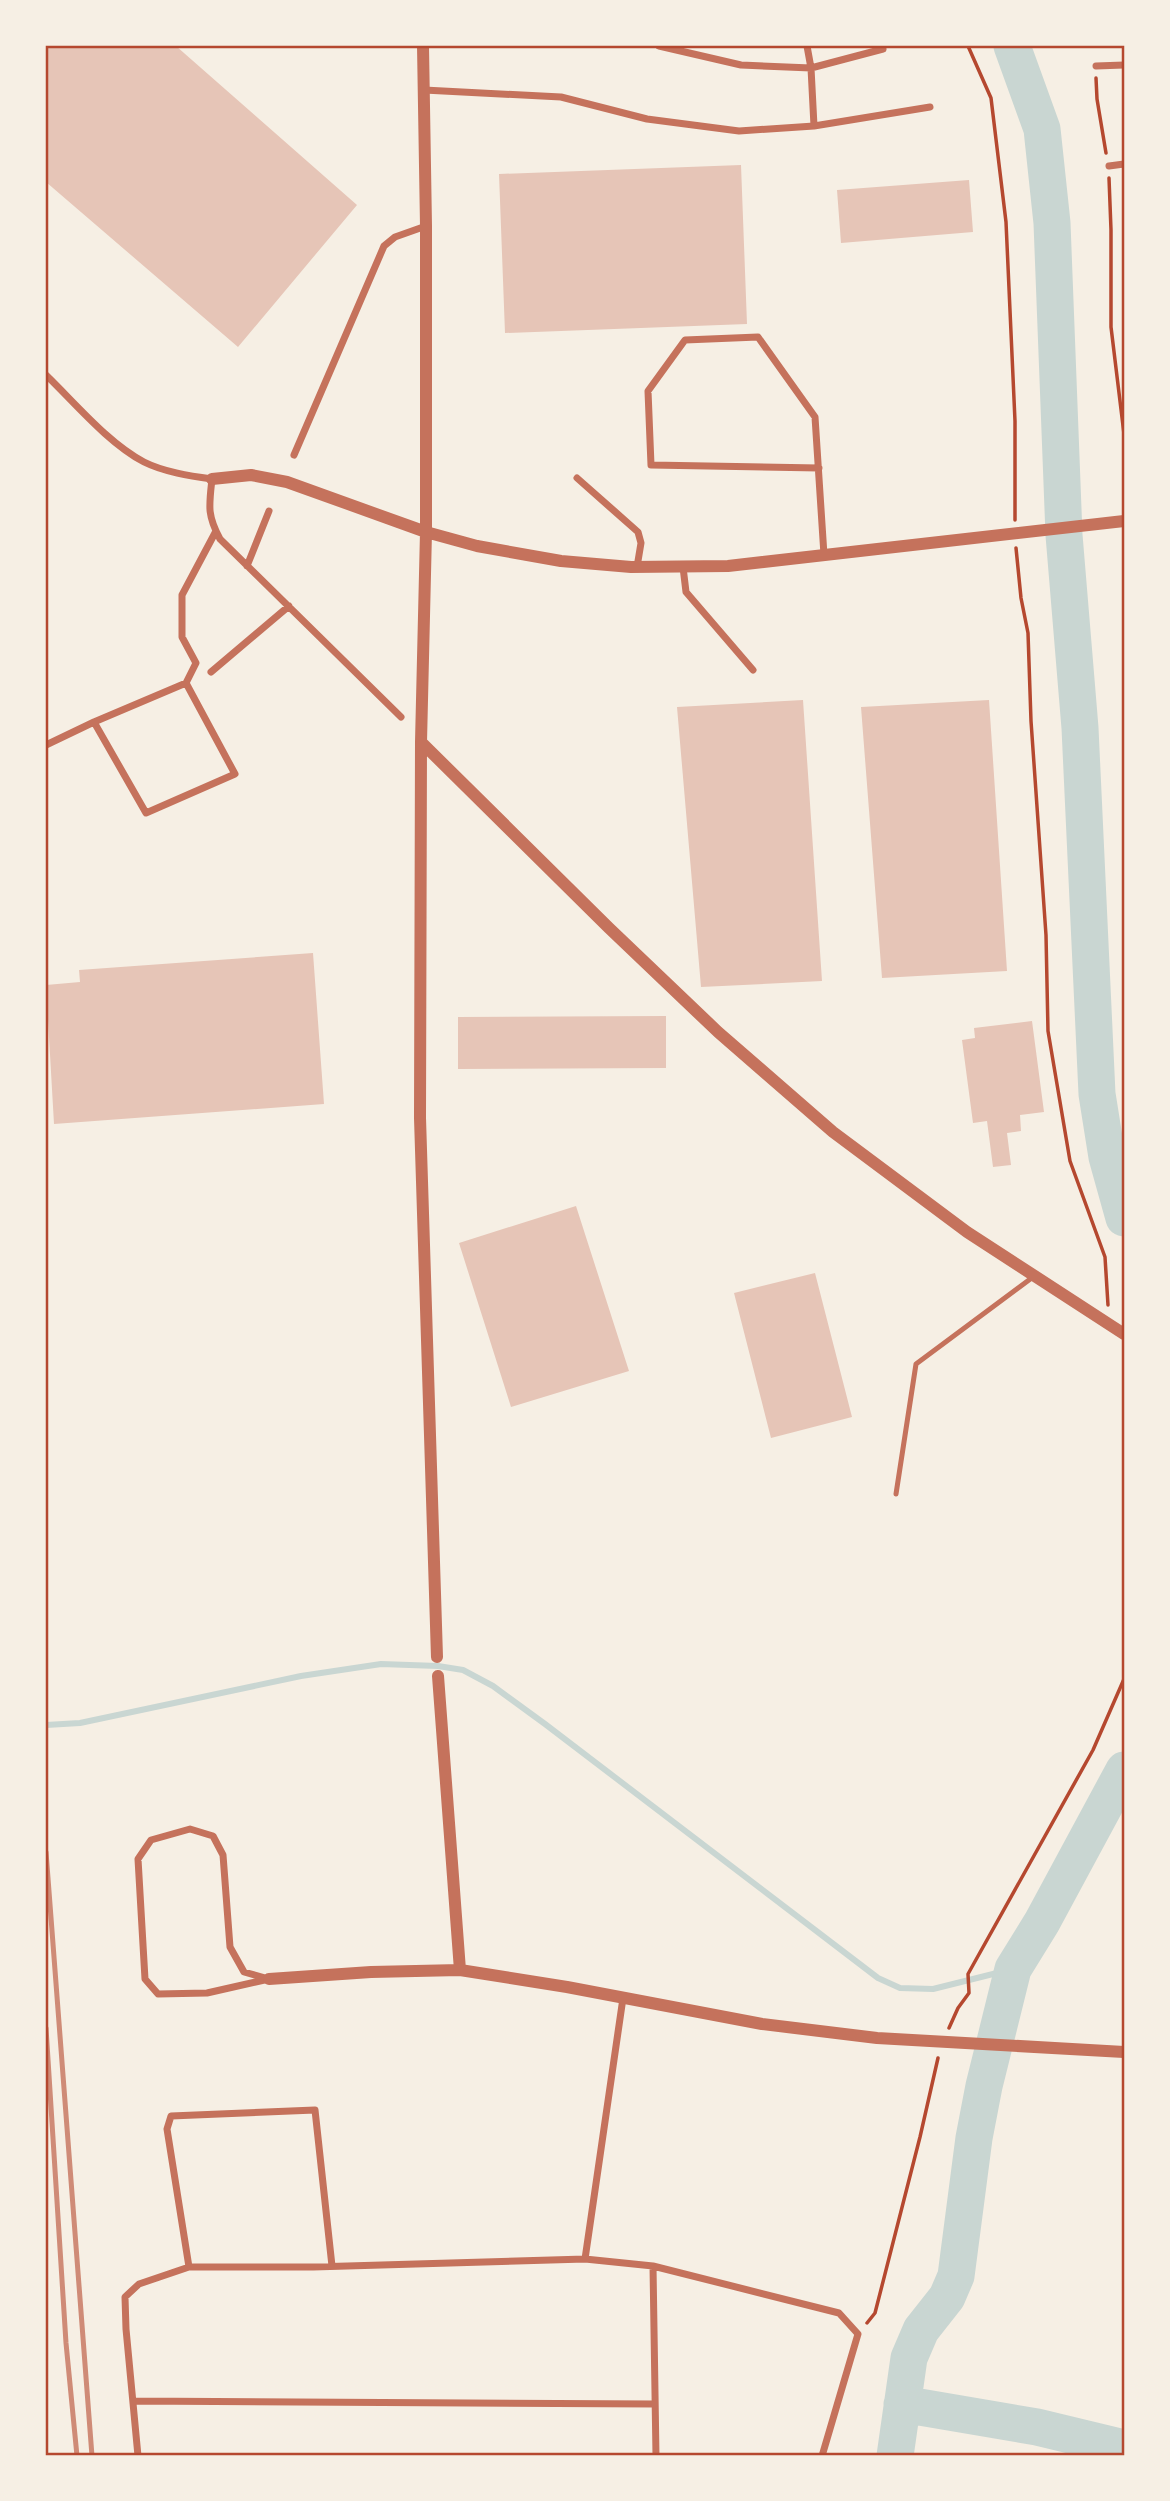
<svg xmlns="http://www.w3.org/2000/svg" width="1170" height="2501" font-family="Inter,sans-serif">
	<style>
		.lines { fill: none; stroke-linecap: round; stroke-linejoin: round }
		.stream { stroke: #c9d6d2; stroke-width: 6 }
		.river { stroke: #c9d6d2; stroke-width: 37 }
		.building { fill: #e6c5b7 }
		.path { stroke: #b5482f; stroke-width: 3.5 }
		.service { stroke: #c5725c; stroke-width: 5 }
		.minor { stroke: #c5725c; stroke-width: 7 }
		.tertiary { stroke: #c5725c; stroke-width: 12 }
		.rail { stroke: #cf8b77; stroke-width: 5 }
		.neatline { fill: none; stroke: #b5482f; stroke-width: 2.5 }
	</style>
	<rect width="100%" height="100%" fill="#f6efe4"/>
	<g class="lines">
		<path class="stream" d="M46 1725 80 1723 301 1676 381 1664 438 1666 463 1670 493 1686 545 1724 878 1978 900 1988 933 1989 1013 1969"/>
		<path class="river" d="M1012 46 1042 129 1052 223 1064 535 1080 728 1097 1094 1107 1157 1124 1218
			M902 2404 1037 2427 1124 2448
			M895 2456 909 2358 921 2330 947 2297 956 2276 974 2138 984 2086 1013 1969 1042 1922 1124 1770"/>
	</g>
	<path class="building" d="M46 46H176L357 205 238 347 46 182Z
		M741 165 747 324 505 333 499 174Z
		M969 180 973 232 841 243 837 190Z
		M803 700 822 981 701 987 677 707Z
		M989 700 1007 971 882 978 861 707Z
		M313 953 324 1104 54 1124 46 985 80 982 79 970Z
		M666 1016V1068L458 1069V1017Z
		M1032 1021 1044 1112 1020 1115 1021 1131 1007 1133 1011 1165 993 1167 987 1121 973 1123 962 1040 975 1038 974 1028Z
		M576 1206 629 1371 511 1407 459 1243Z
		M815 1273 852 1417 771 1438 734 1293Z"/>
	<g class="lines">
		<path class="path" d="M968 46 991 98 1006 222 1015 421V520
			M1096 78 1097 99 1106 153
			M1109 178 1111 230V327L1124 434
			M1016 548 1021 598 1028 633 1031 721 1046 935 1048 1031 1070 1161 1105 1257 1108 1305
			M949 2028 958 2008 969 1993 968 1974 1093 1750 1124 1679
			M867 2323 875 2313 920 2137 938 2058"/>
		<path class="service" d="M896 1494 916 1364 1033 1277"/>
		<path class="minor" d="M659 46 741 65 811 68 883 49 880 46
			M807 46 811 68 814 126
			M1096 66 1124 65
			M424 90 561 97 647 119 739 131 814 126 930 107
			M1109 166 1124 164
			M46 375C75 403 108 443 144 462 164 472 190 476 212 479 209 506 207 515 220 539L401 717
			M294 455 384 246 395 237 426 226
			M819 468 651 465 648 391 685 340 758 337 815 417 824 555
			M577 478 638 532 641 543 637 567
			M247 566 269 511
			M683 567 686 592 753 670
			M211 672 289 606
			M186 683 235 774 146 813 94 722 186 683 196 663 182 637V595L216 531
			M46 745 94 722
			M190 1829 213 1836 223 1855 230 1947 244 1972 269 1979 207 1993 158 1994 145 1979 138 1859 151 1840Z
			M585 2259 623 1998
			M653 2266 656 2456
			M189 2267 167 2129 171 2116 315 2110 332 2266
			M133 2401 655 2404
			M138 2456 126 2329 125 2297 139 2284 189 2267H313L585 2259 653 2266 839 2313 858 2334 822 2456"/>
		<path class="tertiary" d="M423 46 426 226V532L421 742 420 1118 437 1657
			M212 479 251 475 287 482 426 532 477 546 561 561 631 567 728 566 1124 521
			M421 742 609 928 718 1032 833 1132 967 1232 1124 1334
			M438 1676 460 1970
			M269 1979 371 1972 460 1970 567 1987 762 2024 877 2038 1124 2052"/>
		<path class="rail" d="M46 1852 92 2456
			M46 2028 66 2343 77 2456"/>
	</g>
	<rect width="1170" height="2501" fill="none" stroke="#f6efe4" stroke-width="94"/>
	<rect x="47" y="47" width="1076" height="2407" class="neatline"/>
</svg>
